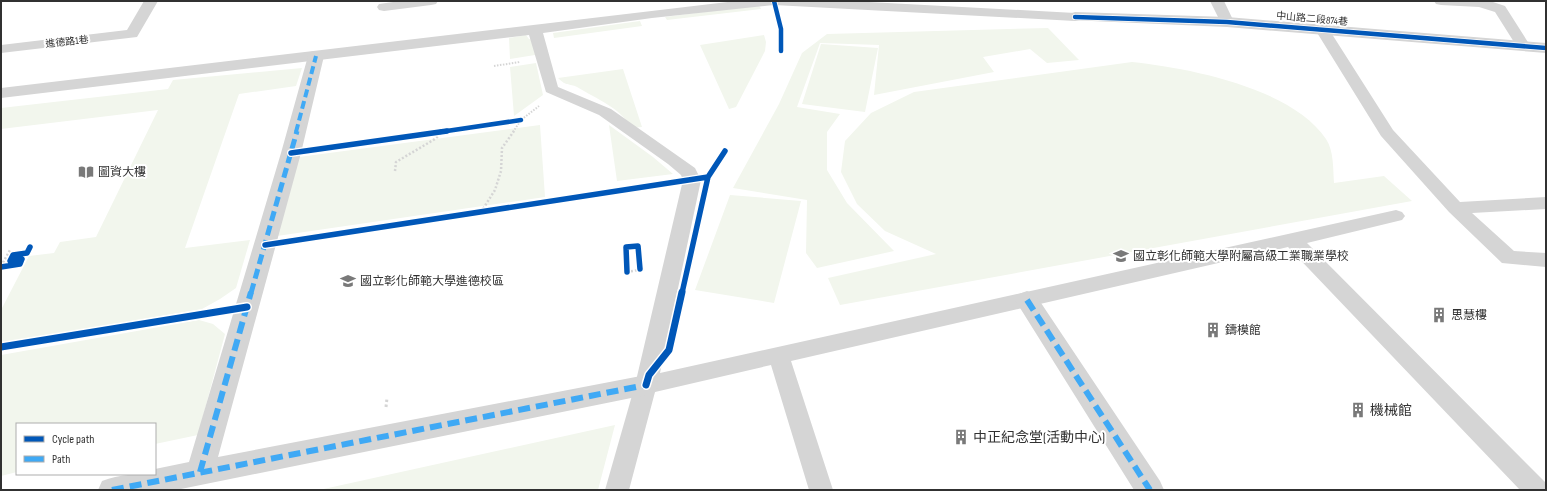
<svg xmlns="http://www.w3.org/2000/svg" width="1547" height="491" font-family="'Sofia Sans Condensed','Noto Sans TC',sans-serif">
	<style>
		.green { fill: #f2f6ed }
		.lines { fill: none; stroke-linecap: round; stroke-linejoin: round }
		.path-far2 { stroke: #d5d5d5; stroke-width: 2; stroke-dasharray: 1.5 1.5; stroke-linecap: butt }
		.path-far1 { stroke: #d5d5d5; stroke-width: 2.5; stroke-dasharray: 2 2; stroke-linecap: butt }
		.path { stroke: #d5d5d5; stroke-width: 3; stroke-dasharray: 2.5 2.5; stroke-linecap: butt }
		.lane { fill: #d5d5d5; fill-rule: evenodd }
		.street { fill: #d5d5d5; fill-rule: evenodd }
		.quiet-far2 { stroke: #3fa9f5; stroke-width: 4; stroke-dasharray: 8 4; stroke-linecap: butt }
		.quiet-far1 { stroke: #3fa9f5; stroke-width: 5; stroke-dasharray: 10 5; stroke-linecap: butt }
		.quiet { stroke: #3fa9f5; stroke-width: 6; stroke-dasharray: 12 6; stroke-linecap: butt }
		.cycleway-far2-casing { stroke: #fff; stroke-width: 6 }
		.cycleway-far1-casing { stroke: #fff; stroke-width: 8 }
		.cycleway-casing { stroke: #fff; stroke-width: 10 }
		.cycleway-far2 { stroke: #0057b8; stroke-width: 4.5 }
		.cycleway-far1 { stroke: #0057b8; stroke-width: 5.5 }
		.cycleway { stroke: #0057b8; stroke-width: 7 }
		.labels { text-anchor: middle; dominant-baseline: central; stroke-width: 4; stroke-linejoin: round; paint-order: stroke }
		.far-street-label { font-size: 10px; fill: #313131; stroke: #fff }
		.poi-label { font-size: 12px; fill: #313131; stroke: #fff; text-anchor: start }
		.near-poi-label { font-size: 14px; fill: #313131; stroke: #fff; text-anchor: start }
	</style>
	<rect width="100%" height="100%" fill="#fff"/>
	<path class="green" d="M759 5 761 9 667 20 665 17Z
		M640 21 642 26 554 38 553 33Z
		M1048 28 1079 60 1047 63 1030 49 983 57 994 72 874 95 879 45 820 43 797 107 840 114 827 132V170L847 203 894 251 817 268 806 253 807 200 733 188 779 104 802 53 827 34Z
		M526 35 529 39 534 40 535 55 510 59 509 38Z
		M764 35 766 42 765 51 736 107 729 109 700 45Z
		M821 44 878 48 865 112 802 104Z
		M1132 62C1189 68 1292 88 1326 139 1334 151 1333 169 1334 183L1384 176 1412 201 840 305 828 278 936 254 885 231 857 204 841 172 845 141 871 113 914 92Z
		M536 63 543 95 514 116 510 67Z
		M302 68 296 86 239 94 185 248 250 240 236 288 220 299 202 309 1 343V310L29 256 54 253 60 242 96 237 158 110 1 129V108L168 89 173 80Z
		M623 69 642 127 632 128C618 106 598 100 577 87 569 83 567 87 558 78Z
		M540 125 545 197 277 236 299 157Z
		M609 125 653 157 673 174 617 181Z
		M730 195 801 201 774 303 695 290Z
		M199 320 213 324 225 334 198 435 155 444V424H17V472L1 476V355Z
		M615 425 598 490H319Z"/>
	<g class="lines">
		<path class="path-far2" d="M494 66 520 62
			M513 132 521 120 539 106"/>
		<path class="path-far1" d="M395 171 396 162 435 139 444 131
			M481 212 495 190 501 171 502 148 514 131
			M1 266 10 250
			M627 272 644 269"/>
		<path class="path" d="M386 407 387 398"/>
		<path class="lane" d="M144 1H158L137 37 1 53V45L127 30Z
			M400 1H438L436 4 431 5 384 11 379 10 377 7 379 4Z
			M736 1H850L1075 13 1080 14 1082 17 1080 20 1075 21 774 5 652 18 543 33 558 87 611 109 695 168 701 180 660 373 1396 210 1402 212 1405 216 1402 220 1307 243 1545 482 1546 490H1520L1288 247 791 361 833 490H809L771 365 655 392 629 490H605L635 385 683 180 681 175 668 164 599 115 546 92 529 35 1 98V88Z
			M1210 1H1224L1234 22 1232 25H1222Z
			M1434 1H1490L1505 6 1531 47 1529 50H1519L1495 12 1479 7 1441 5 1436 4Z
			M1323 27 1328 28 1330 31 1393 130 1460 202 1546 197V209L1472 213 1514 251 1546 253V267L1502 263 1449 212 1381 136 1316 31 1318 28Z"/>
		<path class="street" d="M1075 12 1227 17 1546 43V53L1227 27 1069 20 1067 17 1069 14Z
			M316 51 322 52 324 56 301 153 218 457 646 375 655 378 659 385 655 392 646 395 176 490H98L102 481C120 474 136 474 155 474V469L189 462 281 153 308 56 310 52Z
			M1027 291 1035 294 1160 481 1164 490H1134L1015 300 1019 294Z"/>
		<path class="quiet-far2" d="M296 132 316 56"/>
		<path class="quiet-far1" d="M251 293 297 131"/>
		<path class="quiet" d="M1027 300 1150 490
			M200 472 251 292
			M112 490 646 385"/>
		<g class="cycleway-far2-casing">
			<path id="cycleway-far2" d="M774 1 781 29V51
				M1075 17 1227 22 1546 48
				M440 132 521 120"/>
		</g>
		<g class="cycleway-far1-casing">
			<path id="cycleway-far1" d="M291 153 447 131
				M265 245 708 177
				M1 267 20 264 22 259 10 261 13 255 27 253 30 247
				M627 272 626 247 638 246 640 269
				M682 293 708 177 725 151"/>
		</g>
		<g class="cycleway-casing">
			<path id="cycleway" d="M1 347 247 307
				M646 385 649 375 669 350 682 292"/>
		</g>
		<use href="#cycleway-far2" class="cycleway-far2"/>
		<use href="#cycleway-far1" class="cycleway-far1"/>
		<use href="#cycleway" class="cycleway"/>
	</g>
	<defs>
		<g id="library-bare" transform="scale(1.2)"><path d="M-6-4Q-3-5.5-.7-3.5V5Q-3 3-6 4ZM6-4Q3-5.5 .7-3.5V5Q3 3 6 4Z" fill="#797979" stroke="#fff" stroke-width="2.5" paint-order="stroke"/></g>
		<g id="school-bare" transform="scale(1.2)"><path d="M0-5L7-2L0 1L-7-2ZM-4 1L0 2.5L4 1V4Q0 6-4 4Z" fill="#797979" stroke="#fff" stroke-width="2.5" paint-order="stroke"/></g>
		<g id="university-bare" transform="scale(1.2)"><path d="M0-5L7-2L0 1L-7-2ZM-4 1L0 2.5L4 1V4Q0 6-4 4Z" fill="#797979" stroke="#fff" stroke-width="2.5" paint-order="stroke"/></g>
		<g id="building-bare" transform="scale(1.2)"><path d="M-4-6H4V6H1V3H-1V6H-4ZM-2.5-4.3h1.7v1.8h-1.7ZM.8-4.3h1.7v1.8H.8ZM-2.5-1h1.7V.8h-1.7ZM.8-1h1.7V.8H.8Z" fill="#797979" stroke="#fff" stroke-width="2.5" paint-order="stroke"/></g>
	</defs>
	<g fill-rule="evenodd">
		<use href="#library-bare" x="86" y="172"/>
		<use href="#school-bare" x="1121" y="256"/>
		<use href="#university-bare" x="348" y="281"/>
		<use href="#building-bare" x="1439" y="315"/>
		<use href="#building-bare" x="1213" y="330"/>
		<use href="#building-bare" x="1358" y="410"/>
		<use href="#building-bare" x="961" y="437"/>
	</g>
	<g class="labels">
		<g class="far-street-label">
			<text transform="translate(1312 19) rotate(5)">中山路二段874巷</text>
			<text transform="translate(67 42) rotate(-6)">進德路1巷</text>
		</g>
		<g class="poi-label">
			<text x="98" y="172">圖資大樓</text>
			<text x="1133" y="256">國立彰化師範大學附屬高級工業職業學校</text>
			<text x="360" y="281">國立彰化師範大學進德校區</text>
			<text x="1451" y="315">思慧樓</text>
			<text x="1225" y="330">鑄模館</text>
		</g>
		<g class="near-poi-label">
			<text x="1370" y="410">機械館</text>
			<text x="973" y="437">中正紀念堂(活動中心)</text>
		</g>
	</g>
	<rect width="1547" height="491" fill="none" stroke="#313131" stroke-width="4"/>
	<rect x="16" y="423" width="140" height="52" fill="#ffffff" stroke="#adadad"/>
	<rect x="24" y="436" width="20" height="6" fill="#0057b8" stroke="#adadad"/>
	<text x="52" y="443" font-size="12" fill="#313131">Cycle path</text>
	<rect x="24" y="456" width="20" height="6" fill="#3fa9f5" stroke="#adadad"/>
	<text x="52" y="463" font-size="12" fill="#313131">Path</text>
</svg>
